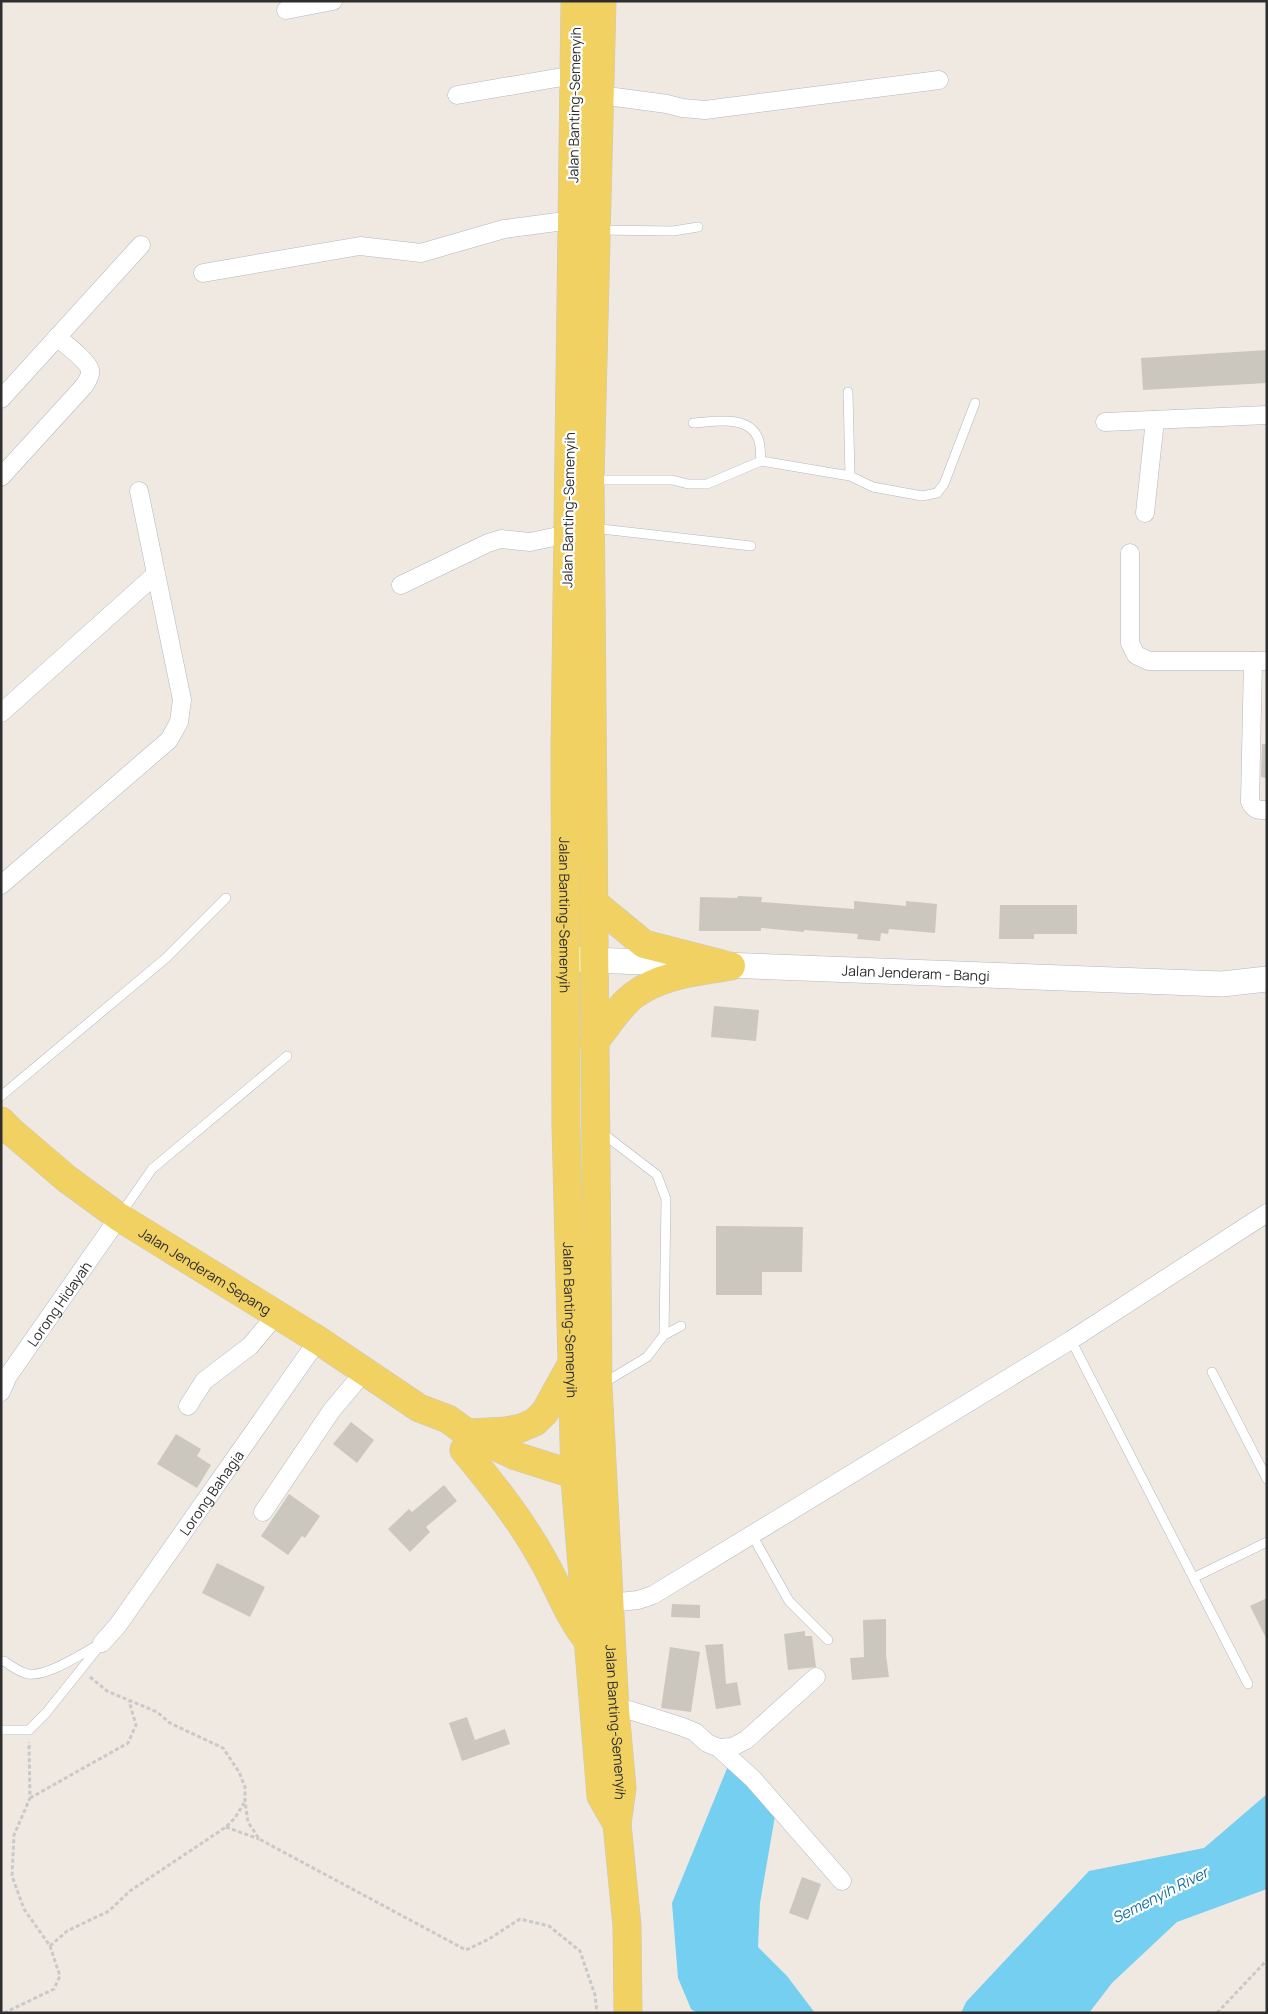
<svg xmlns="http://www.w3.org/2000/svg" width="1268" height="2014" font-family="Manrope,sans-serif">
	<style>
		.water { fill: #75cff0 }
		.building { fill: #cbc7bf }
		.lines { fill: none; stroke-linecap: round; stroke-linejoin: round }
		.lane-casing { stroke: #b4b7c1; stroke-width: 10 }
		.street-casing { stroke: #b4b7c1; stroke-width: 19 }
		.secondary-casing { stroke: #b4b7c1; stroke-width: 26 }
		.primary-casing { stroke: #c9c9c9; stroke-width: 29 }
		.path { stroke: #c9c9c9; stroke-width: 3; stroke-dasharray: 4 2.5; stroke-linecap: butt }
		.lane { stroke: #fff; stroke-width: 9 }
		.street { stroke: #fff; stroke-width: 18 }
		.secondary { stroke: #fff; stroke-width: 25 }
		.primary { stroke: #f2d163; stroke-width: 28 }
		.labels { text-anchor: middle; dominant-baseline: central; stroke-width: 4.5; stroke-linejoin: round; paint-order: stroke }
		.street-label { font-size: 14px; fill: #2e2e2e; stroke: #fff }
		.water-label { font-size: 15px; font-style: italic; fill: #0d6fa3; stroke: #fff }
	</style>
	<rect width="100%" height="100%" fill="#efe9e1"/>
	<path class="water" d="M728 1766 776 1810 760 1903 758 1947 787 1976 815 2013H697L691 2009 678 1978 672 1903Z
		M1267 1794V1889L1177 1922 1112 1983 1089 2013H961L966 2002 1089 1871 1204 1848Z"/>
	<path class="building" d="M1267 350V383L1143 390 1141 358Z
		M1262 744H1267V778L1261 777Z
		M738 896 762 897 761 902 854 909V901L906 906V901L937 904 935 933 889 929 888 934 881 933 880 941 857 939 858 934 804 930V932L761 928V931H699L700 897 737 898Z
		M1000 905H1077V934H1034V939H999Z
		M714 1006 759 1010 756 1041 711 1037Z
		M716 1226 803 1227 802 1272H762V1295H716Z
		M351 1422 374 1440 357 1463 333 1444Z
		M176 1434 201 1449 197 1456 211 1465 197 1488 157 1464Z
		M444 1485 457 1501 426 1527 430 1532 410 1552 388 1529 409 1509 412 1512Z
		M289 1494 320 1516 305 1538 302 1536 288 1555 261 1536Z
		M217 1563 265 1587 250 1617 202 1593Z
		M1267 1598V1640L1250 1606Z
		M672 1604 700 1605V1618L671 1617Z
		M886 1619V1655L889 1677 852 1680 850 1658 864 1657 863 1620Z
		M805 1631V1636H812L816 1667 788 1670 784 1634Z
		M723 1644 726 1684 737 1682 741 1705 716 1709 705 1645Z
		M670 1647 700 1652 691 1712 661 1708Z
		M467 1717 475 1740 505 1729 510 1744 462 1761 449 1723Z
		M802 1877 821 1884 808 1920 789 1913Z"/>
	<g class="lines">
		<g class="lane-casing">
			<path id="lane" d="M599 230 673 231 698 227
				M848 392 850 476
				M693 423C712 422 748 414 758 438 761 444 760 455 761 461
				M593 480H672L688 484H707L761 461 850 476 873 487 922 496 937 493 944 484 975 403
				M593 528 751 546
				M1 1096 166 958 226 898
				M601 1132 657 1175 666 1199 664 1335
				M120 1215 152 1169 287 1056
				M1071 1340 1248 1684
				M1212 1372 1267 1479
				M602 1384 647 1357 664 1335 681 1326
				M752 1535 789 1601 828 1640
				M1195 1577 1267 1542
				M4 1661C11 1666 19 1672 28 1674 47 1677 81 1654 98 1645
				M1 1730H29L46 1713 102 1643"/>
		</g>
		<g class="street-casing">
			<g id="street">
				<path d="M286 10 333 1"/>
				<path d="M457 95 574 75"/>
				<path d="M600 95 667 104 682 108 705 110 939 80"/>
				<path d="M203 273 360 246 421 253 504 229 572 220"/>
				<path d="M1 399 141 245"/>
				<path d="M1105 422 1267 415"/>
				<path d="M1 477 84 386C87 381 91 376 90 370 88 361 65 344 57 337"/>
				<path d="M1145 513 1155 420"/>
				<path d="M1130 553V643L1136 655 1149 661H1267"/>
				<path d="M401 585 488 543 501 539 530 542 568 534"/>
				<path d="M1253 661 1250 802C1254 810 1258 810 1267 810"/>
				<path d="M1 713 155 575"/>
				<path d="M1 885 169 740 179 722 182 700 139 491"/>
				<path id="s1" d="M1 1392 8 1376 119 1217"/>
				<path d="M188 1406 204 1381 250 1346 277 1314"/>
				<path d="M263 1512 332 1410 364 1372"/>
				<path d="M610 1603 638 1600 653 1595 1071 1340 1267 1213"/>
				<path id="s2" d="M102 1643 118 1625 318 1340"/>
				<path d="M615 1710H629L680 1726 695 1732 707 1743 719 1748 753 1779 842 1881"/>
				<path d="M719 1748 732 1747 746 1740 816 1677"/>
			</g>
		</g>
		<g class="secondary-casing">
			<g id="secondary">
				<path id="s3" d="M564 959 1222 984 1267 979"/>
			</g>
		</g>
		<g class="primary-casing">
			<g id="primary">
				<path id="s4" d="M575 1 565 750 566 1126 575 1480 601 1796 617 1824"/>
				<path id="s5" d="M602 1 590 480 598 1386 615 1710 622 1788 617 1824 627 1926 628 2013"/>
				<path d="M593 902 644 944 722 964"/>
				<path d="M594 1042C607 1027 618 1007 634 995 662 974 698 972 731 966"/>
				<path id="s6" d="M1 1121 12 1132 67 1179 119 1217 318 1340 419 1408 448 1419 467 1433 516 1456 569 1473 585 1490"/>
				<path d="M471 1433 506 1431 521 1428 535 1422 545 1412 571 1365"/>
				<path d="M464 1450C493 1485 521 1520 543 1560 558 1586 567 1614 586 1638"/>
			</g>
		</g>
		<path class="path" d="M90 1677 107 1691 157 1712 170 1723 223 1748 239 1772 245 1787V1801L248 1822 259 1839 466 1950 489 1939 520 1919 549 1926 580 1951 595 1995 597 2013
			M30 1798 128 1743 136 1725 129 1701
			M226 1827 259 1839
			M50 1946 67 1931 109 1911 130 1891 226 1827 235 1818 244 1803
			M4 2013 54 1989 60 1976 50 1946 24 1909 12 1876 14 1835 30 1798 29 1742
			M1217 2013 1267 1960"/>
		<use href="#lane" class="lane"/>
		<use href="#street" class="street"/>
		<use href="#secondary" class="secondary"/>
		<use href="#primary" class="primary"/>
	</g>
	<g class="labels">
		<g class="street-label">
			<text transform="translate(574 105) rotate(-89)">Jalan Banting-Semenyih</text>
			<text transform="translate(568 510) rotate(-89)">Jalan Banting-Semenyih</text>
			<text stroke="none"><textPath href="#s4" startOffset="914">Jalan Banting-Semenyih</textPath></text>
			<text stroke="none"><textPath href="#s3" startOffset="352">Jalan Jenderam - Bangi</textPath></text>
			<text stroke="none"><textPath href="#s6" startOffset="254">Jalan Jenderam Sepang</textPath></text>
			<text stroke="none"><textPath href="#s1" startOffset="106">Lorong Hidayah</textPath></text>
			<text stroke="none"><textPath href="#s4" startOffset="1319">Jalan Banting-Semenyih</textPath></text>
			<text stroke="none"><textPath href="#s2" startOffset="186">Lorong Bahagia</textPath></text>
			<text stroke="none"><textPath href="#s5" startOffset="1722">Jalan Banting-Semenyih</textPath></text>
		</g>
		<g class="water-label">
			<text transform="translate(1160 1895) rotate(-27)">Semenyih River</text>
		</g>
	</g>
	<rect width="1268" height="2014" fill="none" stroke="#2e2e2e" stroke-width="5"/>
</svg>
